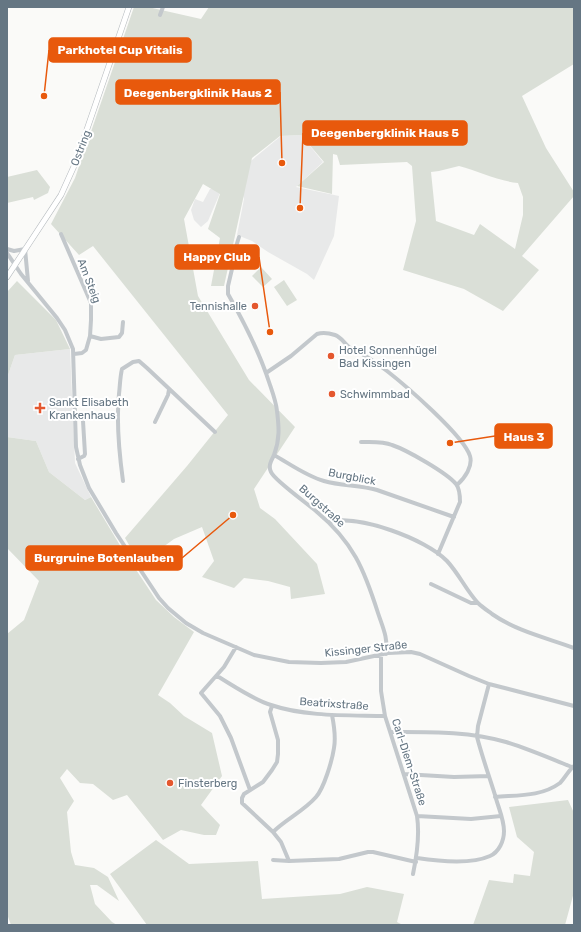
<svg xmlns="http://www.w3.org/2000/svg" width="581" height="932" font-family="Rubik,sans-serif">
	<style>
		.built { fill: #e8e9e9 }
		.green { fill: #dadfd7; fill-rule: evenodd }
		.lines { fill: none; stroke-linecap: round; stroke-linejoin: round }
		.major-casing { stroke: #b5babe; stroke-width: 6 }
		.minor { stroke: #c3c8cc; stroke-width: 4 }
		.major { stroke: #fff; stroke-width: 5 }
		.poi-dot { fill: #e4572e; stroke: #fff; stroke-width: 1.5 }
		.labels { text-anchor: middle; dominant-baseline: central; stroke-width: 4; stroke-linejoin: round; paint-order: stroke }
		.street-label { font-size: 11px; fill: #657683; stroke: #fff }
		.poi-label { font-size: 11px; fill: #657683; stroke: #fff; text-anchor: start }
		.leader { fill: none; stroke: #e8590c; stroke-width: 1.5 }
		.callout-dot { fill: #e8590c; stroke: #fff; stroke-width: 1.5 }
		.callout { fill: #e8590c; stroke: #e8590c; stroke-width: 1.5 }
		.callout-label { font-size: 12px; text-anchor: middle; font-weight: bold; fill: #fff }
	</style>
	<rect width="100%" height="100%" fill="#fafaf8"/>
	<path class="built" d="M301 135 323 162 296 187 339 196 334 236 314 280 307 274 268 252 252 241 237 235 244 199 243 195 220 193 208 221 201 227 194 220 191 210 195 199 203 202 210 189H217L281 136Z
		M70 349 75 463 91 497 85 500 49 472 36 441 7 437V378L15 355Z"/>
	<path class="green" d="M134 7H148L201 19 209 7H574V64L522 96 546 148 574 192V196L522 256 539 270 503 311 464 289 403 270 416 221 412 166 407 162 340 165 337 155 333 154 332 194 297 186 324 162 301 135 280 136 252 158 224 286H211L220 238 208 229 220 194 203 184 184 219 198 296 249 380 295 427 254 489 260 508 275 519 317 564 325 594 291 599 290 587 268 581 244 578 234 588 202 577 214 561 202 527 174 539 140 564 125 538 187 466 228 415 93 246 79 255 51 224 75 178ZM459 166C478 171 498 181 518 183L523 197V215L515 249 480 224 474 235 436 221 431 172 439 171Z
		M37 170 50 187 48 193 34 200 33 197 7 203V177Z
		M261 267 272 279 263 287 252 276Z
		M284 280 297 300 287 306 274 287Z
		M17 281 56 320 70 349 15 355 7 378V292Z
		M7 437 36 441 49 472 85 500 91 497 121 547 156 600 174 617 194 632 158 695 170 703 184 716 212 733 222 776 201 805 220 825 216 835H204L181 830 163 840 127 795 113 800 93 784 80 783 67 769 60 778 74 801 67 812 71 852 75 865 94 868 108 877 119 901 97 885H90L95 904 112 922 117 925H11L7 914V634L24 620 39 581 7 548Z
		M568 800 574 813V892L565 925H473L489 880 513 883 514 874 530 876 534 852 517 837 509 807Z
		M156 840 189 864 258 861 262 899 340 894 367 887 404 894 397 922 403 925H147L110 874Z"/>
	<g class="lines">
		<g class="major-casing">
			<path id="major" d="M7 277 61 195 75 164 129 7"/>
		</g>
		<path class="minor" d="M160 15 163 7
			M61 234 91 303V320L90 336 86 350 82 353 74 354
			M239 237 234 253 232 269 228 286V294C244 322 259 351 269 382 272 391 276 401 277 411 279 427 280 439 274 455 271 461 268 466 271 472 274 480 308 504 317 512 353 542 364 569 378 613 383 628 388 637 386 654
			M7 249 14 251 25 249 28 281
			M7 253 21 274 57 318 65 330 73 349 76 447 80 465 89 488 116 533 159 598 168 608 186 623 203 633 254 655 289 662 321 663 346 662 388 653 411 652 420 654 469 676 489 684 574 706
			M90 336 101 339 119 337 122 333 123 322
			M266 373 291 356 317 334C323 332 329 333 335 335 341 337 344 343 349 347 353 350 358 351 362 354 371 359 379 365 387 371 405 385 464 436 470 456 473 466 465 478 457 485
			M155 422 168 395 169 390
			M361 442C371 442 383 441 392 445 407 450 447 473 456 484 460 489 460 497 460 502L438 554
			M274 455C290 464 306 476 324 481 341 486 360 485 377 490L454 517
			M78 459 84 456 85 454 83 421 84 417 93 415 117 414
			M123 481C119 452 116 423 119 394 120 386 120 377 122 369L133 362 139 361 147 368 215 432
			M329 522C358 514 426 539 447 561 459 574 466 590 478 603 482 607 488 611 492 614 516 631 547 638 574 648
			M431 584 471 603H478
			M236 647 224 667 201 693 220 716 231 738 250 790
			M381 655V691L385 716 417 816C420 836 417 855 413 874
			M217 676C234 686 252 699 271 705 306 717 349 715 385 716
			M272 706 270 712 278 740V754L277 762 272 770 263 782 244 794 242 798V803L273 832 281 842 289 861
			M391 732C429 732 469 731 506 742 529 749 552 759 574 768
			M404 774 454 777 489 776
			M495 797C517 795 541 797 560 783 565 778 568 771 574 766
			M417 816 471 819 501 816
			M273 832C286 819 304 811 316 797 324 788 332 761 334 748 336 737 334 725 332 715
			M417 858C437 861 470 865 490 856 499 852 504 841 504 831 504 819 498 807 495 795 489 776 482 756 477 737L478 726 489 684
			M273 860 289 861 339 859 368 852H373L416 862"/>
		<use href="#major" class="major"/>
	</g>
	<g class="poi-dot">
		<circle cx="255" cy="306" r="4"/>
		<circle cx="331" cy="356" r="4"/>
		<circle cx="332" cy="394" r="4"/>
		<path d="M38 402h4v4h4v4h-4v4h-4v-4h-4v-4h4z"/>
		<circle cx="170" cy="783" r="4"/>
	</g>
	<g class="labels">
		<g class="street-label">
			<text transform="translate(81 148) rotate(-69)">Ostring</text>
			<text transform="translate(89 281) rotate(69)">Am Steig</text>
			<text transform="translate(352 477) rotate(11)">Burgblick</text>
			<text transform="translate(322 506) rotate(42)">Burgstraße</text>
			<text transform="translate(366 649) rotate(-6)">Kissinger Straße</text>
			<text transform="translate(334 704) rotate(4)">Beatrixstraße</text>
			<text transform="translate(409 762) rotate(72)">Carl-Diem-Straße</text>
		</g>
		<g class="poi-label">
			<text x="247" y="306" text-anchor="end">Tennishalle</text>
			<text x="339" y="350">Hotel Sonnenhügel<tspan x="339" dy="13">Bad Kissingen</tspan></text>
			<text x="340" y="394">Schwimmbad</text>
			<text x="49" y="402">Sankt Elisabeth<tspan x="49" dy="13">Krankenhaus</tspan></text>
			<text x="178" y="783">Finsterberg</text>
		</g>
	</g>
	<path class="leader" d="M44 96L49 50M282 163L280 92M300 208L303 133M270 332L259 257M450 443L495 436M233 515L182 558"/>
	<g class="callout-dot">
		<circle cx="44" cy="96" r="4"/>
		<circle cx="282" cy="163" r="4"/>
		<circle cx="300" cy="208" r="4"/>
		<circle cx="270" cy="332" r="4"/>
		<circle cx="450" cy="443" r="4"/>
		<circle cx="233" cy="515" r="4"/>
	</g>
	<g class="callout">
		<rect x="49" y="38" width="142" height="24" rx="4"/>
		<rect x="116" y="80" width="164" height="24" rx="4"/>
		<rect x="303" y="121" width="164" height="24" rx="4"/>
		<rect x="175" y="245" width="84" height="24" rx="4"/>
		<rect x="495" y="424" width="57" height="24" rx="4"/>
		<rect x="26" y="546" width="156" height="24" rx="4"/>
	</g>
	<g class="callout-label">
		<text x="120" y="54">Parkhotel Cup Vitalis</text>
		<text x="198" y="97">Deegenbergklinik Haus 2</text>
		<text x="385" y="137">Deegenbergklinik Haus 5</text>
		<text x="217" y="261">Happy Club</text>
		<text x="524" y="441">Haus 3</text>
		<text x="104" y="562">Burgruine Botenlauben</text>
	</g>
	<rect width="581" height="932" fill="none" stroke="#657683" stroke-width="16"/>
</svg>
